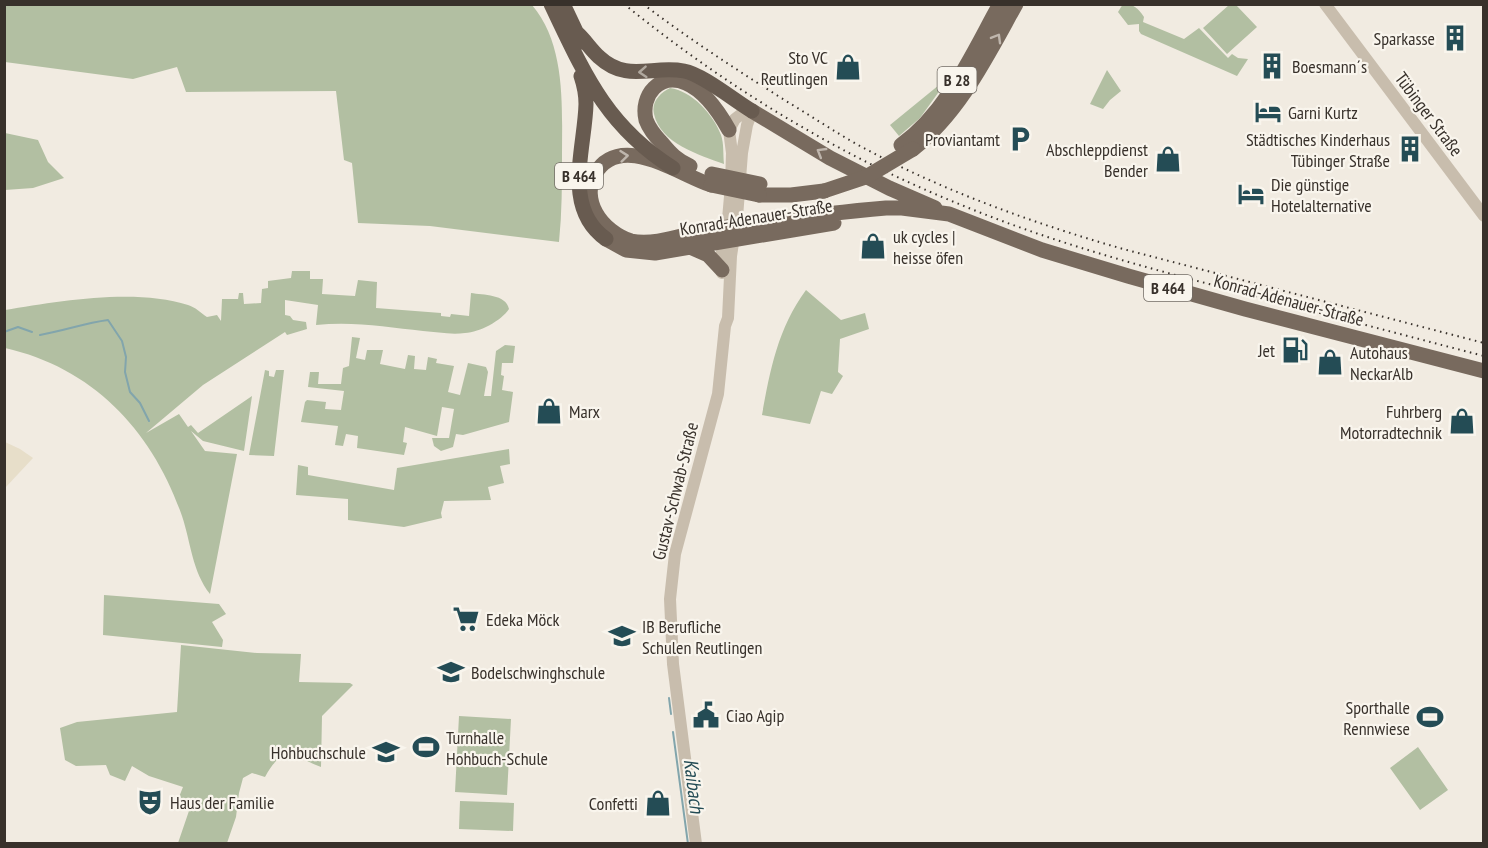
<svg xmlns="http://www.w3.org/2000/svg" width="1488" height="848" font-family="'PT Sans Narrow',sans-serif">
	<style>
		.green { fill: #b2bfa2 }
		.plaza { fill: #e7dec9 }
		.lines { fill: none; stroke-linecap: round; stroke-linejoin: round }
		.stream { stroke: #82a5ac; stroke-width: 2 }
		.tertiary { stroke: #c8bdad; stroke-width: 12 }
		.primary { stroke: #786a5e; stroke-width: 15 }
		.trunk { stroke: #685b50; stroke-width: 15 }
		.rail { stroke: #38312b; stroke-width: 2; stroke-dasharray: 1.5 4.5; stroke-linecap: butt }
		.primary-bridge { stroke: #786a5e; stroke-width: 15 }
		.oneway { stroke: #bfb6ad }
		.oneway2 { stroke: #b0a89e }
		.labels { text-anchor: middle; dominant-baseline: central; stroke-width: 4.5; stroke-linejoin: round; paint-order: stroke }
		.shield { fill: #f9f5ed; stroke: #726c65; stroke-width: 1.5 }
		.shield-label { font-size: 16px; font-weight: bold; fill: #38312b }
		.poi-label { font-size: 18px; fill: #38312b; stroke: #f9f5ed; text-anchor: start }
		.street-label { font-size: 18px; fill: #38312b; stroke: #f9f5ed }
		.water-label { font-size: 20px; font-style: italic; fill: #244c55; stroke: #f9f5ed }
	</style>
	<rect width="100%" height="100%" fill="#f1ebe1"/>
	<path class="green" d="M5 4 532 5C566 45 562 106 562 155 562 184 562 213 559 242L430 226 358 223 352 163 344 160 336 91 186 92 177 67 133 79 5 62Z
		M1123 4C1134 4 1138 8 1144 17L1143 22 1184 39 1199 28 1228 58 1232 54 1238 58 1248 59 1237 76 1141 34 1139 31V24L1128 25 1118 12Z
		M1229 5H1236L1257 27 1227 54 1203 28Z
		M1107 70 1121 91 1110 100 1103 109 1090 104Z
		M939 85 943 86 920 118 899 136 890 125Z
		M670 88C692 91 713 114 721 135 724 143 723 155 724 164 699 155 660 143 654 114 651 102 660 93 670 88Z
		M5 133 38 140 48 162 64 178 33 188 5 190Z
		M292 271H310V279H323L322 294 355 296 358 280 377 282 376 308 441 313V316L450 317 451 314 469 316 471 293C483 295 506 294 509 309 501 321 480 332 465 333 451 335 437 332 423 331 388 327 352 321 316 325L318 305 285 300V315L290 316 293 320 306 322 307 329 287 335 285 332 203 385 146 433 179 414 188 427 191 425 198 433 252 396 244 451 203 441 191 431 205 451 237 454 210 594C192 571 191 543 182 516 153 432 94 368 5 348V310C58 301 136 288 188 305 195 307 201 313 207 317L217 315 221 321 222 299H238L239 293H243L244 304 261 303 262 289 268 288V281L291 278Z
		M806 290 841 320 865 313 869 329 840 339 838 372 843 376 832 394 821 391 810 424 762 415C770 370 778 328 806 290Z
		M352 337 360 338 356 358 365 360 367 350H383L380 364 405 369 408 355 415 356 414 369 426 370 428 357 437 359 436 363 454 366 448 392 460 395 468 363 486 367 488 372 484 396H491L496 351 505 345 515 346 513 363H502L501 375 504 376 502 390 513 392 509 422 463 435 456 434 453 447 441 451 434 446 432 438H449L454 409 442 407 437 436 405 427 403 442 407 443 404 455 357 448 358 436 346 434 343 446 335 445 338 426 301 422 305 402 307 400 326 402 325 409 341 410 344 391 308 387 310 372H319L318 384H341L343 368 349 366Z
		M265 370 269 371V376L274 377 276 370H284L274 456 249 455Z
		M509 449 510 464 500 466 504 483 488 487 491 500 444 501 441 513 442 518 404 527 348 520V499L296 495 298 465 308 467V475L394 490 397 468Z
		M104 595 219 604 226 614 212 622 223 640 222 647 103 635Z
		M181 645 257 653 301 654 299 682 350 683 353 685 322 716 321 767C293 756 282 745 265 777L252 773 243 778 239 793 236 817 227 843H178L191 805 187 800 179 797 183 787 149 776 132 766 125 781 110 775 106 765 76 766 65 760 60 728 77 722 177 712Z
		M459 716 511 719 507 795 455 792Z
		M1418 747 1448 790 1420 810 1390 768Z
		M460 801 514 803 513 831 459 829Z"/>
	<path class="plaza" d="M5 442 20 449 33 458 5 488Z"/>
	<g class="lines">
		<path class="stream" d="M4 332 18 327 32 332
			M40 335C63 331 85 323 108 320L122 341 126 357 125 372 130 392 140 403 149 421
			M669 698 671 714
			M673 732 688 844"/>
		<path class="tertiary" d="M1325 4 1484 216
			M722 273V252L728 219 731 185 732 153 729 130 735 119 748 109
			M696 844 673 664 670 599 675 554 718 394 725 326 728 318 731 256 737 217 742 153 747 125 752 111"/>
		<path class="primary" d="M752 111 830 158 889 188 935 208
			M901 145C948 111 972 54 1000 4
			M913 149C960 112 987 56 1016 4
			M690 166C677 160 671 154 662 143 656 137 649 128 646 120 640 95 660 72 686 83 705 91 719 112 729 130
			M711 185C678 174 620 131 595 174 588 186 589 201 596 213 603 226 618 237 631 241 656 246 684 234 708 230 767 221 827 213 886 208H902L949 214 1042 250 1128 276 1245 309 1484 371
			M759 195H791L824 191
			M606 239 626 250 655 253 834 223
			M690 247 708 255 722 270"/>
		<path class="trunk" d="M551 4C584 73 606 126 673 168
			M563 4 581 42
			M577 33C585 40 591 50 599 57 627 83 652 65 684 71 702 74 735 101 752 111
			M581 76C584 85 586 94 586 104 585 148 562 208 606 239"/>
		<path class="rail" d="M624 4C725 86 838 155 959 204 1055 244 1155 270 1255 296 1332 316 1407 336 1484 356
			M643 4C689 39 737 70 786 101 811 116 835 132 860 146 943 191 1033 223 1123 249L1484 343"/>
		<path class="primary-bridge" d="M712 174 760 184
			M711 185 759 195
			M824 191 866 177 913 149"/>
	</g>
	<defs><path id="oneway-chevron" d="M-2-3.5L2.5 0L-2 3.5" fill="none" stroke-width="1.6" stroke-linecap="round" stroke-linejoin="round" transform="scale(1.5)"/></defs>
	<g class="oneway">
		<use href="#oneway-chevron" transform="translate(997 38) rotate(-60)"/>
		<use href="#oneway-chevron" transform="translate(821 152) rotate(-149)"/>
		<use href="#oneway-chevron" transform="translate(624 156) rotate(-6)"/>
	</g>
	<use class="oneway2" href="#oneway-chevron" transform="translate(643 72) rotate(176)"/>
	<defs>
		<g id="building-bare" transform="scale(2.07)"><path d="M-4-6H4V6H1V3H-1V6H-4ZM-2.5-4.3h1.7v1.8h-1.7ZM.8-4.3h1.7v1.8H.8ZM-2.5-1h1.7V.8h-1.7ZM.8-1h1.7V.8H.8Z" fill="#244c55" stroke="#f9f5ed" stroke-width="2.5" paint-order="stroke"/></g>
		<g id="shop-bare" transform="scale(2.07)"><path d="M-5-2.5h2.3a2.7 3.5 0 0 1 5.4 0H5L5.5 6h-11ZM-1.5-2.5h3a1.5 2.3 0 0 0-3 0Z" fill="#244c55" stroke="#f9f5ed" stroke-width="2.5" paint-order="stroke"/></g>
		<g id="hotel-bare" transform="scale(2.07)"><path d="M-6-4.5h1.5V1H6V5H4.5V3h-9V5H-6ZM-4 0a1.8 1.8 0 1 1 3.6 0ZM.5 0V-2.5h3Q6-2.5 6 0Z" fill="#244c55" stroke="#f9f5ed" stroke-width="2.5" paint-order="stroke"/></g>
		<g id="parking-bare" transform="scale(2.07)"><path d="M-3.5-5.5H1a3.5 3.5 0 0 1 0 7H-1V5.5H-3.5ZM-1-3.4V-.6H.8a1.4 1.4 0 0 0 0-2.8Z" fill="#244c55" stroke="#f9f5ed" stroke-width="2.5" paint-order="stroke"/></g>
		<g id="fuel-bare" transform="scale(2.07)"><path d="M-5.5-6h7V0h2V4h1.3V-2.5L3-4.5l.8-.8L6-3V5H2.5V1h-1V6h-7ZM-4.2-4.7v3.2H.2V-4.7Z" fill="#244c55" stroke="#f9f5ed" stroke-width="2.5" paint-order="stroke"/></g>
		<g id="supermarket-bare" transform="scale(2.07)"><path d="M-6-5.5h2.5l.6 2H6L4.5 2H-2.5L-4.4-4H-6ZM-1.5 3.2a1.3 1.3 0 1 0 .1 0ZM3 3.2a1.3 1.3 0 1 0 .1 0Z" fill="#244c55" stroke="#f9f5ed" stroke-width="2.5" paint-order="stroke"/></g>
		<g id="school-bare" transform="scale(2.07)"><path d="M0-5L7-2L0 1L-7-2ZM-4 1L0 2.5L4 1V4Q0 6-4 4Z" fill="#244c55" stroke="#f9f5ed" stroke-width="2.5" paint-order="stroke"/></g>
		<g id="civic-bare" transform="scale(2.07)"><path d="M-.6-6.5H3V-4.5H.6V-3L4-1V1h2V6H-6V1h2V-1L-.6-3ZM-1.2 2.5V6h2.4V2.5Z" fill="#244c55" stroke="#f9f5ed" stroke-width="2.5" paint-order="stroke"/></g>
		<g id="stadium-bare" transform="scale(2.07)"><path d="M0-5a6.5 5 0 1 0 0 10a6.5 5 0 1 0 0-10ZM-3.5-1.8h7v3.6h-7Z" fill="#244c55" stroke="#f9f5ed" stroke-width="2.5" paint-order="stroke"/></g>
		<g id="theatre-bare" transform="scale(2.07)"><path d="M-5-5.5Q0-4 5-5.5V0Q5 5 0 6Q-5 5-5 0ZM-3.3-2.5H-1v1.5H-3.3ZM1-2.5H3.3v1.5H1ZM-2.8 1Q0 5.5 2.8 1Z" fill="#244c55" stroke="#f9f5ed" stroke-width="2.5" paint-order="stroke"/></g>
	</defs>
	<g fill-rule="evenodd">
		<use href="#building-bare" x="1455" y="38"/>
		<use href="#building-bare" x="1272" y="66"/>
		<use href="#shop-bare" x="848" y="67"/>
		<use href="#hotel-bare" x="1268" y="112"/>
		<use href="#parking-bare" x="1020" y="139"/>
		<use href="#building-bare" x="1410" y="149"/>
		<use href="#shop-bare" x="1168" y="159"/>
		<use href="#hotel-bare" x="1251" y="194"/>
		<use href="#shop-bare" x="873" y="246"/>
		<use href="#fuel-bare" x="1295" y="350"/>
		<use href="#shop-bare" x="1330" y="362"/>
		<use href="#shop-bare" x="549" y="411"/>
		<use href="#shop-bare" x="1462" y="421"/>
		<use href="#supermarket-bare" x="466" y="619"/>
		<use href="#school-bare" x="622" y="636"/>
		<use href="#school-bare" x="451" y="672"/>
		<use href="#civic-bare" x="706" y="715"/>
		<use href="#stadium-bare" x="1430" y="717"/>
		<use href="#stadium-bare" x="426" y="747"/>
		<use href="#school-bare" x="386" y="752"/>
		<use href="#theatre-bare" x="150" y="802"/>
		<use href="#shop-bare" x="658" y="803"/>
	</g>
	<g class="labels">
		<g class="shield">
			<rect x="937.5" y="67" width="39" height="26" rx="4.5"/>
			<rect x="555" y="163" width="48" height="26" rx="4.5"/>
			<rect x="1144" y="275" width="48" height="26" rx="4.5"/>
		</g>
		<g class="shield-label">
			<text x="957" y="80">B 28</text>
			<text x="579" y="176">B 464</text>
			<text x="1168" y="288">B 464</text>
		</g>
		<g class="poi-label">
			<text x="1435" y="38" text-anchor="end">Sparkasse</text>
			<text x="828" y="57" text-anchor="end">Sto VC<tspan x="828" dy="21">Reutlingen</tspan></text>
			<text x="1292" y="66">Boesmann´s</text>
			<text x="1288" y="112">Garni Kurtz</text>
			<text x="1000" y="139" text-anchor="end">Proviantamt</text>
			<text x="1390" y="139" text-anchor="end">Städtisches Kinderhaus<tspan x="1390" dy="21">Tübinger Straße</tspan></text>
			<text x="1148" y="149" text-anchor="end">Abschleppdienst<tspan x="1148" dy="21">Bender</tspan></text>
			<text x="1271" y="184">Die günstige<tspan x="1271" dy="21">Hotelalternative</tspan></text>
			<text x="893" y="236">uk cycles |<tspan x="893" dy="21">heisse öfen</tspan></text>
			<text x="1275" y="350" text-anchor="end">Jet</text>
			<text x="1350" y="352">Autohaus<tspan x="1350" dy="21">NeckarAlb</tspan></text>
			<text x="569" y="411">Marx</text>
			<text x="1442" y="411" text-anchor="end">Fuhrberg<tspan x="1442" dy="21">Motorradtechnik</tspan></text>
			<text x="486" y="619">Edeka Möck</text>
			<text x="642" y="626">IB Berufliche<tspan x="642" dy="21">Schulen Reutlingen</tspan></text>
			<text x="471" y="672">Bodelschwinghschule</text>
			<text x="1410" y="707" text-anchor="end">Sporthalle<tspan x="1410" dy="21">Rennwiese</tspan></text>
			<text x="726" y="715">Ciao Agip</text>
			<text x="446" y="737">Turnhalle<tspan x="446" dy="21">Hohbuch-Schule</tspan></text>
			<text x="366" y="752" text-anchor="end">Hohbuchschule</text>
			<text x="170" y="802">Haus der Familie</text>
			<text x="638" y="803" text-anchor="end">Confetti</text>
		</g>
		<g class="street-label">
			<text transform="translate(1429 114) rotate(53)">Tübinger Straße</text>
			<text transform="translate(756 217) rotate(-9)">Konrad-Adenauer-Straße</text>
			<text transform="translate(1289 300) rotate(15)">Konrad-Adenauer-Straße</text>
			<text transform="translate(675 491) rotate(-76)">Gustav-Schwab-Straße</text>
		</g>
		<g class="water-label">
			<text transform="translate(694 786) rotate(83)">Kaibach</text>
		</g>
	</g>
	<rect width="1488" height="848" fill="none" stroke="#38312b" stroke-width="12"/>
</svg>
